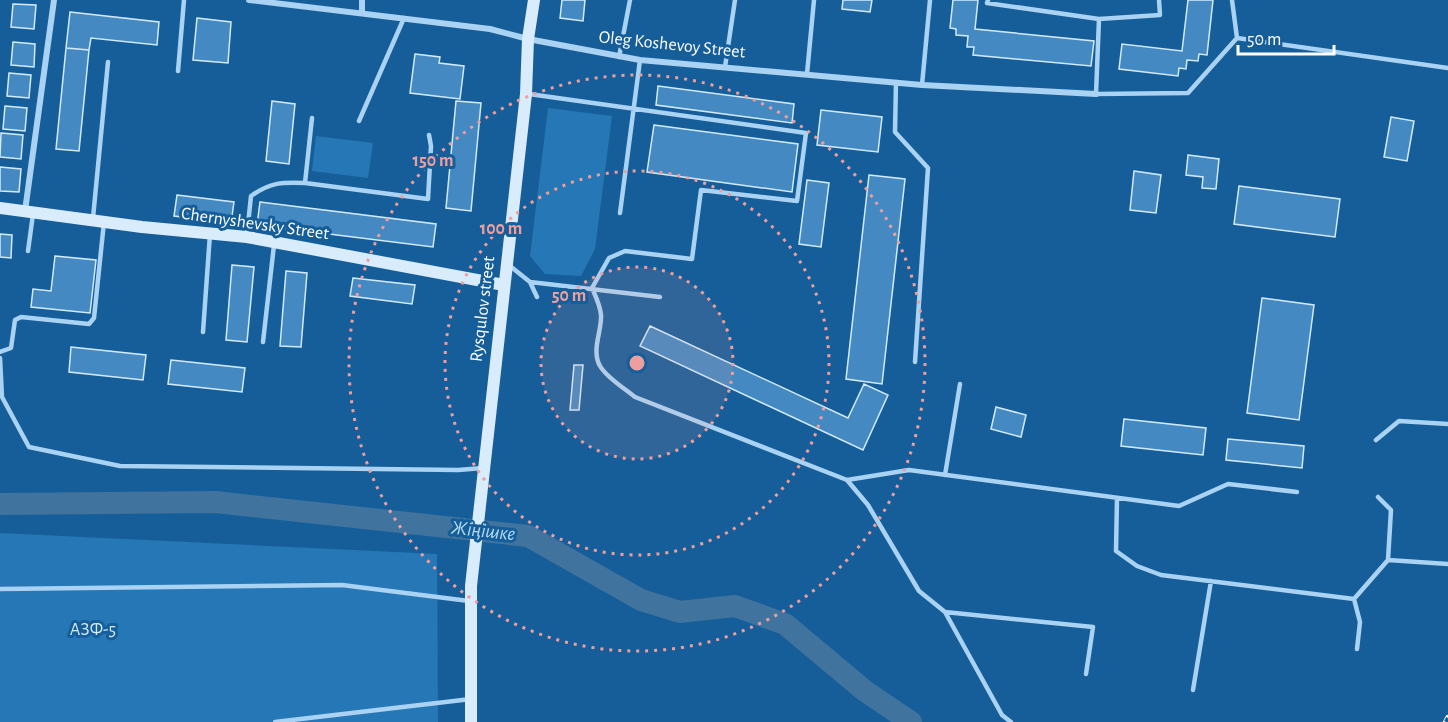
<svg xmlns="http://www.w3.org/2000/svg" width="1448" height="722" font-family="'Alegreya Sans',sans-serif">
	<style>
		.green { fill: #2577b5 }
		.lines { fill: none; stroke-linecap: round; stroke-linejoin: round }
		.river { stroke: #40739d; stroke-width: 22 }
		.building { fill: #4489c1; stroke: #d2eafc; stroke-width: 1.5 }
		.lane { stroke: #aad2f2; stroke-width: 4.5 }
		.street { stroke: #aad2f2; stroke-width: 6 }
		.secondary { stroke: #d9ecfc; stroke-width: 12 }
		.rail-casing { stroke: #fff; stroke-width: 6 }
		.rail { stroke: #165e99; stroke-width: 4; stroke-dasharray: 11; stroke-linecap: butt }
		.ring { fill: none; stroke: #ed9e9e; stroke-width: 3; stroke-dasharray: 3 6 }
		.labels { text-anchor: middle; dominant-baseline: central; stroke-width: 6; stroke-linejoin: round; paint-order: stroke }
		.street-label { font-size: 18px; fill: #fff; stroke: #165e99 }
		.park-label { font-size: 18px; fill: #d2eafc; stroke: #165e99 }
		.water-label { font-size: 20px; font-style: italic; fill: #b6dcf8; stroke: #165e99 }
		.centre { fill: #ed9e9e; stroke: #165e99; stroke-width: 3 }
		.ring-label { font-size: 18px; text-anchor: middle; font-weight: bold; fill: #ed9e9e; stroke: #165e99; stroke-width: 6; stroke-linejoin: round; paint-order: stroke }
	</style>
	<rect width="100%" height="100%" fill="#165e99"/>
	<path class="green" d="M548 108 612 116 595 249 581 276 545 274 530 256Z
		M316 136 373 143 368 178 312 171Z
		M0 533 437 554 438 722H0Z"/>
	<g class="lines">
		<path class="river" d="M0 504 215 502 528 536 641 600 680 612 735 606 785 624 865 691 911 722"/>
	</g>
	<path class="building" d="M562 0H585L583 21 560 18Z
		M843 0H872L870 12 842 9Z
		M953 0H978L975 29 1094 41 1091 66 973 55 974 47H967L968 36 956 35V29L950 28Z
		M1188 0H1213L1207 55 1199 54 1198 61 1187 60 1186 69 1179 68 1178 76 1119 69 1122 44 1182 51Z
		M13 4 36 5 34 29 11 27Z
		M70 12 159 22 157 45 91 38 89 50 66 48Z
		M197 18 231 22 228 63 193 60Z
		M13 42 35 44 34 67 11 65Z
		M66 48 89 50 79 151 56 149Z
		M415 54 440 57 439 63 464 66 460 99 410 93Z
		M9 73 31 75 29 98 7 96Z
		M658 86 794 104 792 123 656 105Z
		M272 101 295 104 289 164 266 161Z
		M456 101 481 103 471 211 446 208Z
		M5 106 27 108 25 131 3 129Z
		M821 110 882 117 878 152 817 145Z
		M1391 117 1414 121 1407 161 1384 157Z
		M654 125 798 144 792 192 647 172Z
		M1 133 23 135 21 159 0 157Z
		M1188 155 1219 159 1216 189 1202 188 1203 177 1186 175Z
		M0 167 21 169 19 192 0 191Z
		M1134 171 1161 175 1156 213 1130 210Z
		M869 175 905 179 882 384 846 379Z
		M807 180 829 183 821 247 799 244Z
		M1239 186 1340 199 1335 237 1234 224Z
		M177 195 234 202 231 223 174 216Z
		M260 202 436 224 433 247 257 225Z
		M0 234 12 235 11 258 0 257Z
		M55 256 96 260 90 313 31 307 33 289 51 291Z
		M232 265 254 267 247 342 226 340Z
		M286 271 307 273 301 347 280 346Z
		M353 278 415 285 412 304 350 296Z
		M1262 298 1314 305 1299 420 1247 413Z
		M650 326 848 418 864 384 888 395 863 450 640 346Z
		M71 347 146 355 143 380 69 372Z
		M171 360 245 368 242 392 168 384Z
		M574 365H583L579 410H570Z
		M996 407 1026 415 1021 437 991 429Z
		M1124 419 1206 428 1203 455 1121 446Z
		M1228 439 1304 446 1302 468 1226 460Z"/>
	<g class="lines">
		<path class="lane" d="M988 0 987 3 1099 19 1160 15 1159 0
			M1232 0 1237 38
			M1099 19 1096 94 1188 93 1237 38 1448 68
			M619 57 630 0
			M725 67 735 0
			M178 71 184 0
			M807 74 814 0
			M896 82 895 132 928 168 915 362
			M922 85 930 0
			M529 94 806 133 797 201 701 190 692 259 625 251 609 258 592 288C596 297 600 305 601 315 602 331 591 350 600 366 607 378 624 388 635 397L847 480 909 470 1179 506 1228 484 1297 492
			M312 118 305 183 428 199 431 146 429 135
			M359 121 404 18
			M620 213 640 60
			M93 218 108 62
			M247 234 251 196C271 182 282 182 305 183
			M28 251 33 214
			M510 266 530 282 537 297
			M530 282 660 297
			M203 332 210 234
			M263 342 274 245
			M0 352 11 348 15 320 21 317 89 324 94 318 104 222
			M0 358 2 397 29 447 120 466 458 470 483 468
			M1376 440 1399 421 1448 424
			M945 475 960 384
			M847 480 868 505 919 591 945 612 1002 715 1011 722
			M1378 497 1391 510 1388 560
			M1117 498 1116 551 1137 566 1161 575 1354 599 1388 560 1448 564
			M0 589 342 585 469 601
			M1354 599 1360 622 1357 649
			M945 612 1093 627 1086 674
			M1193 690 1211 581
			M275 722 471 699"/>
		<path class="street" d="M249 0 490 29 528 39 640 60 922 85 1096 94
			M362 0V13
			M25 211 54 0"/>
		<path class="secondary" d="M0 208 142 227 247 237 504 285
			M471 722V586L526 94 528 39 534 0"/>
		<g class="rail-casing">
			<path id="rail" d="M1446 722 1448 718"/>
		</g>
		<use href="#rail" class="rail"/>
	</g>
	<circle cx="637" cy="363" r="96" fill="#ed9e9e" fill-opacity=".12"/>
	<g class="ring">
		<circle cx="637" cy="363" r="96"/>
		<circle cx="637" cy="363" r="192"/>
		<circle cx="637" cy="363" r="288"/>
	</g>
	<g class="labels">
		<g class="street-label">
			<text transform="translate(672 45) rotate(6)">Oleg Koshevoy Street</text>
			<text transform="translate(255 224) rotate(8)">Chernyshevsky Street</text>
			<text transform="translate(483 309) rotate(-83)">Rysqulov street</text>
		</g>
		<g class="park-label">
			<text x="93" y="630">АЗФ-5</text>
		</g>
		<g class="water-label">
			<text transform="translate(483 531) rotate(6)">Жіңішке</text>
		</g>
	</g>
	<circle cx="637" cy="363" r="9" class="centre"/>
	<g class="ring-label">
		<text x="433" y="166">150 m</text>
		<text x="501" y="234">100 m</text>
		<text x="569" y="301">50 m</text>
	</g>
	<path d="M1238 45v9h96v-9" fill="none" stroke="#ffffff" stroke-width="3"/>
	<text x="1247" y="45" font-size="18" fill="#ffffff" stroke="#165e99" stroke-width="4.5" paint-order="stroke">50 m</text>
</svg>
